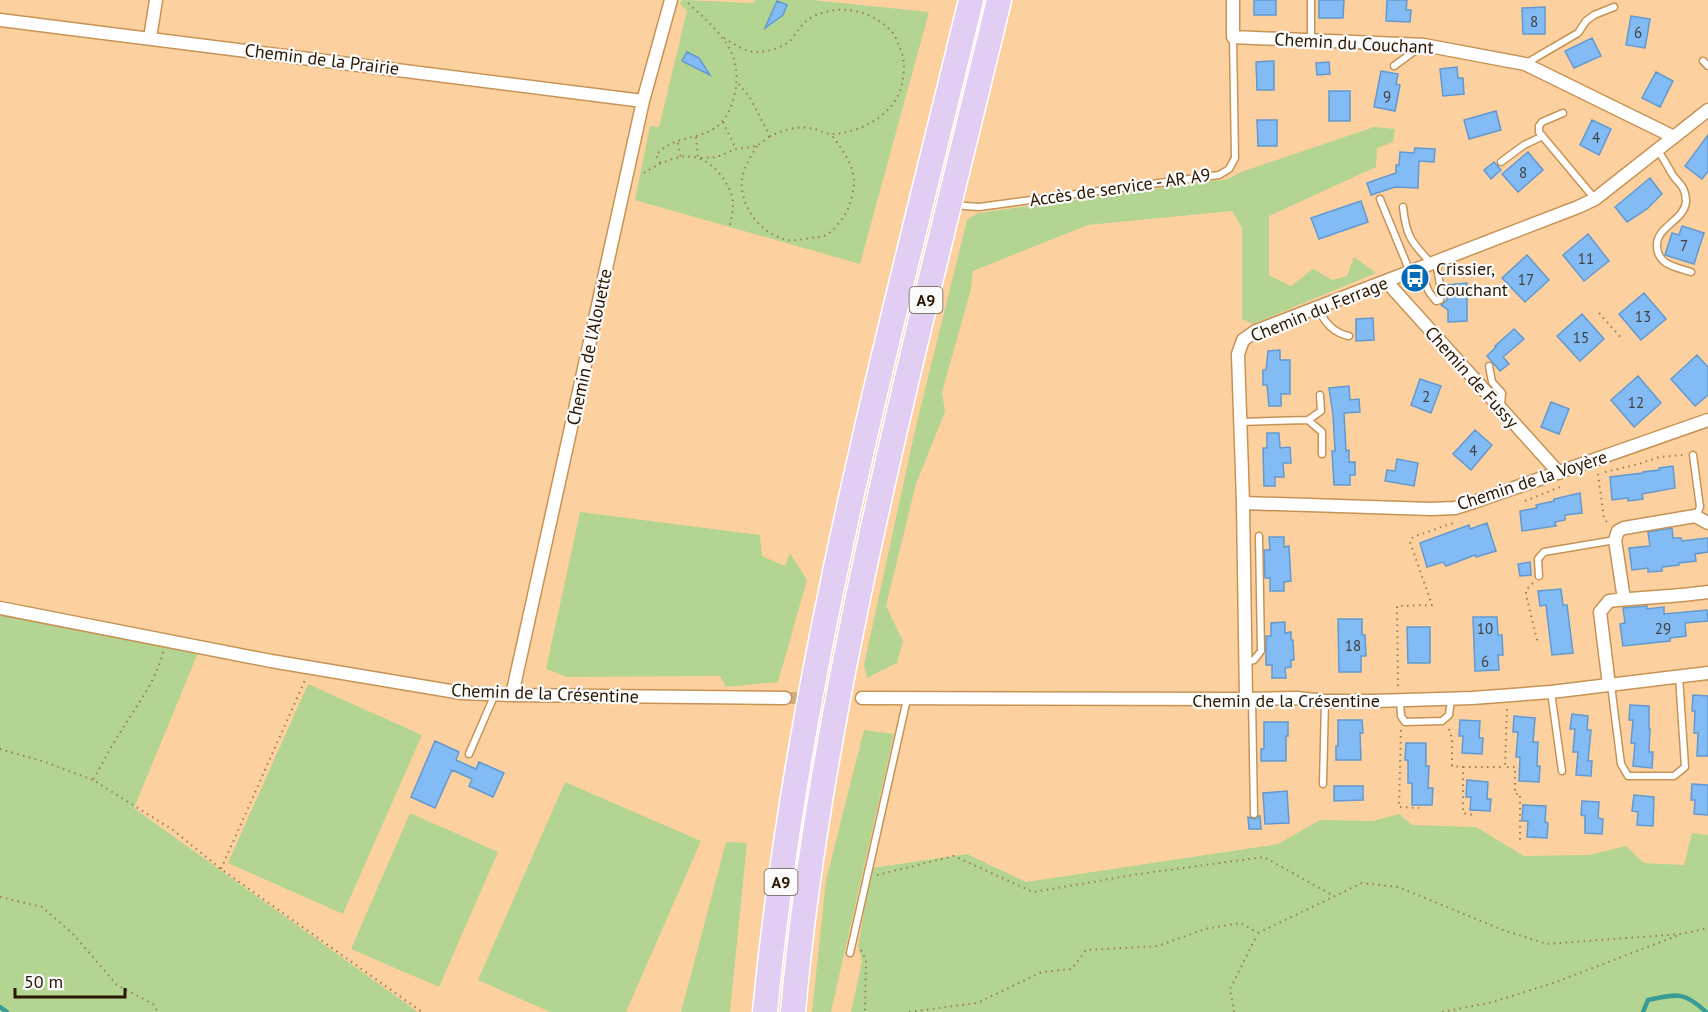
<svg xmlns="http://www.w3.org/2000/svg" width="1708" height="1012" font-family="'PT Sans',sans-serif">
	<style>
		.green { fill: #b3d591 }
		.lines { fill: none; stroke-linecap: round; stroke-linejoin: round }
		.stream { stroke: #399b95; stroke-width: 4.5 }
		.building { fill: #83bbf5; stroke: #6299d0; stroke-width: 1.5 }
		.street-tunnel { stroke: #d3ac7f; stroke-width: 12; stroke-dasharray: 12 6; stroke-linecap: butt }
		.lane-casing { stroke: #c79355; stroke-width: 9 }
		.street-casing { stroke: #c79355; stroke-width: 15 }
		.highway-casing { stroke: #fff; stroke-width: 27 }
		.path { stroke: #9c7b55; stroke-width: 2; stroke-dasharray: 1.5 4.5; stroke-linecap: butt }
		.lane { stroke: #fff; stroke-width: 6 }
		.street { stroke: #fff; stroke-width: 12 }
		.highway { stroke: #e2cef3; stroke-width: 24 }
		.labels { text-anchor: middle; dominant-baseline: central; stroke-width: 4.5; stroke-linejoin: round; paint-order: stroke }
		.number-label { font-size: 15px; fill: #41403d }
		.shield { fill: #fbfbfb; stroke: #695b4b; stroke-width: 1.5 }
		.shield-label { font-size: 16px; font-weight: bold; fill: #2b1700 }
		.street-label { font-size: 18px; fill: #2b1700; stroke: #fbfbfb }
		.poi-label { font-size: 18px; fill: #2b1700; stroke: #fbfbfb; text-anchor: start }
	</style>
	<rect width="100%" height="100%" fill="#fdd19f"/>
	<path class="green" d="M683 0 753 3 755 0H812L929 12 860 264 635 200 650 126 659 127 687 11 679 3Z
		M1374 127 1395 129 1393 142 1377 148 1376 167 1269 216V275L1291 286 1313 269 1332 280 1347 276 1354 257 1376 273 1253 324 1242 319V228L1232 211 1088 225 973 271 971 289 942 392 945 412 916 484 886 606 903 641 897 663 867 678 864 665 916 426 967 220 978 213 1228 179 1241 172Z
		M580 512 760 535 762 556 785 566 790 553 807 580 778 682 726 687 720 676 567 677 546 669Z
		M0 614 198 653 134 808 418 1012H0Z
		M308 684 422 735 343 914 228 863Z
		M864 730 894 734 831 1012H812L826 880Z
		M565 782 701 841 626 1012H550L478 980Z
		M410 813 498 852 439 987 351 949Z
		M1399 814 1412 825 1476 827 1524 856 1589 855 1626 846 1644 863 1684 865 1692 833 1708 835V1012H851L862 961 858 946 872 868 967 854 1026 882 1278 844 1320 820 1373 821Z
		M726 842 747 843 730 1012H681Z"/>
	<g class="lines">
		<path class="stream" d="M0 1007 7 1012
			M1643 1012 1648 1000C1677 994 1684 991 1706 1012"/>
	</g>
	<path class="building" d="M1254 0H1276V15H1254Z
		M1319 0H1344L1343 18H1319Z
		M1387 0H1407L1406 10H1411L1410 22 1386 21Z
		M777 1 787 5 783 15 765 28Z
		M1545 7V34H1523L1522 8Z
		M1631 16 1650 19 1645 48 1626 45Z
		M1592 38 1601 56 1574 68 1565 51Z
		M687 52 699 58 710 75 682 61Z
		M1274 61V90H1257L1256 62Z
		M1329 62 1330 74 1317 75 1316 63Z
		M1457 67 1458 78H1463L1464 94 1443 96 1440 69Z
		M1381 71 1398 74 1396 84 1400 85 1395 111 1374 107Z
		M1656 72 1673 81 1660 107 1642 98Z
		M1329 91H1350V121H1329Z
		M1496 111 1501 130 1469 139 1464 120Z
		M1257 120H1277V146H1258Z
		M1592 120 1611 129 1599 155 1580 145Z
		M1708 135V171L1702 179 1685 166Z
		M1415 148 1435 149 1434 162 1419 161 1418 188 1395 187 1371 195 1367 183 1396 173V165H1399L1400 152 1414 153Z
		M1528 152 1543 170 1518 192 1502 174Z
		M1494 162 1501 170 1491 179 1484 170Z
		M1650 178 1662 194 1647 209 1627 222 1615 207Z
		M1361 201 1368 222 1319 239 1311 218Z
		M1682 226 1704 233 1694 264 1665 255 1672 233 1679 235Z
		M1588 234 1609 261 1584 281 1563 255Z
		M1527 255 1549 280 1525 302 1502 278Z
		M1467 283V321L1448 322V310L1441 305 1447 300V285Z
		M1644 293 1666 319 1641 340 1619 314Z
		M1582 314 1604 339 1580 361 1557 336Z
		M1373 318 1374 340 1356 341V319Z
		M1514 329 1524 339 1503 357 1509 364 1500 371 1487 356 1496 347 1495 346Z
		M1280 350V360H1290V394H1281V406H1269L1267 385H1263V370H1266L1268 351Z
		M1697 355 1708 367V395L1695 406 1671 379Z
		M1638 376 1661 403 1634 427 1611 400Z
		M1420 379 1441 386 1431 413 1411 405Z
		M1349 386 1350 400 1359 399 1360 412 1344 413 1346 451 1349 450V462H1355V475H1350V485H1334L1332 451H1335L1333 415 1329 388Z
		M1551 402 1569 409 1559 434 1541 427Z
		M1475 430 1492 445 1471 470 1453 454Z
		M1267 433H1279L1280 448 1290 447 1291 463H1283L1284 477H1275V486H1264L1263 448H1267Z
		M1397 459 1418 463 1414 486 1385 481 1387 470 1395 471Z
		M1673 466 1675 488 1642 494 1643 499 1628 501V498L1612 500 1610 477 1643 473V472L1659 470V468Z
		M1580 493 1582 513 1565 515V520L1555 522 1556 526 1522 531 1520 511 1537 508 1536 505 1554 501V499Z
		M1487 523 1496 551 1476 557 1475 555 1446 566 1443 562 1427 567 1420 543 1469 525 1470 529Z
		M1672 528 1673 538H1681L1682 541 1708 538V552L1695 554 1696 561 1679 563V565L1662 567V571L1648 572V568L1632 570 1629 548 1650 546 1648 532Z
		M1269 537H1284V547L1289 546 1291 581 1284 582V591H1270V578H1265L1264 550H1270Z
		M1530 562 1531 575 1520 576 1518 564Z
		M1561 589 1563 605H1567L1573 653 1552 655 1546 605 1540 606 1538 591Z
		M1647 606V609L1664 607V614L1707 610 1708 621 1685 623 1686 636 1670 638V641L1623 646 1620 624 1625 623 1623 608Z
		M1473 617H1497L1498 635H1502L1503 655H1498L1499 670 1475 671Z
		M1338 619H1362V635H1365L1366 656H1361V672H1339Z
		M1285 622V633L1291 632V640H1293L1294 660H1291V667L1285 668 1286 678H1272V665H1266V636H1271V623Z
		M1407 627H1430V663H1408Z
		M1693 695 1708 696V756H1697L1698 733H1694L1695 711H1692Z
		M1630 705 1649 706V729H1650L1649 752H1653L1652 768 1633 766 1635 743H1631L1633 720H1629Z
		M1572 714 1588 716 1587 730H1591L1588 761H1592L1591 776 1576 775 1578 752H1573L1575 729H1570Z
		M1514 716 1535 718 1533 742H1538L1537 766H1540L1539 782 1519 781 1520 757H1516L1518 732H1513Z
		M1338 720H1362L1363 733H1360L1361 760H1336V746H1338Z
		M1460 720 1480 721 1479 738H1483L1482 754 1462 753 1463 736H1459Z
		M1264 722H1288V736H1286V761H1261V749H1264Z
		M435 741 459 752 456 760 476 769 479 762 504 773 493 797 469 786 472 779 452 770 435 808 411 797Z
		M1406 743H1426V766H1429L1428 788H1433L1432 805H1412V783H1408V760H1405Z
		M1467 780 1488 782 1487 799H1491L1490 811 1470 810 1471 797H1466Z
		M1692 784 1708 785V815L1694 814 1695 800H1691Z
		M1334 786H1363V800L1334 801Z
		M1287 791 1289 823 1265 824 1263 793Z
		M1634 795 1654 797 1653 826 1637 825 1638 812 1632 811Z
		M1582 801 1599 802 1598 818 1603 819 1602 834 1585 833V816L1581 815Z
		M1523 805 1546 806 1545 822 1548 823 1547 838 1527 837 1528 821H1522Z
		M1259 816H1260L1261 829H1249L1248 817 1255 819Z"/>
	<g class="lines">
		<path class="street-tunnel" d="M785 698H862"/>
		<g class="lane-casing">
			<path id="lane" d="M1311 0V41
				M1703 61 1708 66
				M1525 64 1578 33 1586 21 1594 15 1614 7
				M1394 66 1420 47
				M1563 113 1542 122 1539 126V132L1595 199
				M1657 150C1663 157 1667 165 1672 174 1675 179 1680 183 1683 188 1685 192 1686 198 1686 202 1684 221 1655 227 1657 247 1658 265 1676 267 1691 272
				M1501 162 1524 145 1543 136
				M1380 199 1410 272
				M953 205 979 207 1219 175 1229 169 1235 158 1233 37
				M1403 207C1406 236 1411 242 1431 263
				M1419 269 1429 292 1436 301 1440 300 1441 291 1436 262
				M1318 308C1324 322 1333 333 1349 336
				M1489 366 1492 382 1502 393 1501 406
				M1308 420 1321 411 1320 395
				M1240 422 1308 420 1322 432V454
				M1693 455 1700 507 1696 516
				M1539 576 1538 559 1544 552 1615 540
				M1245 662 1254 660 1261 651 1259 536
				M1611 685 1621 764 1628 776H1674L1685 767 1679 676
				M1551 692 1562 771
				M1252 699 1254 814
				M1400 701 1401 716 1405 722 1442 721 1449 715 1451 699
				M469 754 495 694
				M1323 784 1325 701
				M850 953 907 699"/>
		</g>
		<g class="street-casing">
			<path id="street" d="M1233 0V37L1424 45 1525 64 1674 137
				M0 20 643 101
				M150 38 156 0
				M1386 281 1559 473
				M1243 503 1431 509 1455 508 1474 502 1708 420
				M1624 599 1615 540 1618 531 1624 528 1695 516 1708 523
				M0 608 271 661 462 693 512 695 785 698
				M1609 685 1600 612 1609 601C1642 597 1675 597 1708 592
				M512 695 643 101 671 0
				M862 698 1246 699 1297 698 1325 701H1374L1472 698 1551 692 1708 673
				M1246 699 1243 503 1238 354 1243 340 1256 331 1578 207 1595 199 1708 110"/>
		</g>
		<g class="highway-casing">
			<path id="highway" d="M765 1012C798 669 890 334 971 0
				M793 1012C804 886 825 761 850 637 893 423 948 212 999 0"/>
		</g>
		<path class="path" d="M724 38C734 44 745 52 757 52 767 52 784 47 791 40 798 31 802 23 812 17 839 3 872 10 892 32 896 36 898 43 900 48 906 61 904 75 901 88 893 116 859 133 832 134 825 134 818 129 810 128 797 126 783 130 770 136L750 98 738 83
			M723 122 736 149
			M696 137 698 158 717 157 736 149 757 146 770 136
			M678 143 681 158
			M757 146C749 159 740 173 742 189 745 213 763 235 788 240 795 241 804 239 810 238 815 237 820 237 824 236 834 232 840 221 846 213 849 207 850 202 852 196 859 170 845 154 831 134
			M660 163 656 155C659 152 663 148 667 146 681 137 700 138 715 128 725 121 731 109 734 97 746 50 715 29 685 0
			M644 173C658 164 681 152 698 158 715 163 734 188 733 206 733 212 731 218 730 225
			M1599 313 1623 340
			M1605 472 1639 464 1659 457 1684 455
			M1598 474 1604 519 1608 523
			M1525 501 1560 487
			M1533 583 1526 590V595L1538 644
			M163 652C157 679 136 707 121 731 111 747 102 764 93 780L173 830 221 869 422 1012
			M1398 686 1397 606 1432 605 1410 542 1413 537 1456 522
			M1507 709 1505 767H1515V794H1520V841
			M1449 729 1452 739V766L1463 767V813L1473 815
			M1401 730 1399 807 1419 808
			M0 749 45 762 93 780
			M1463 767H1505
			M221 869 305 680
			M877 875 954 856 1033 892 1139 874 1264 857 1334 896
			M0 897 42 907 73 934 117 985 153 1004 158 1012
			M1258 933 1362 883 1398 887 1503 930 1547 944 1681 934 1708 928
			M861 950 866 960 865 1012
			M909 1012 977 1003 1042 972 1072 969 1086 950 1158 946 1205 929 1241 923 1258 933
			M1234 1012 1230 989 1257 935
			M1442 1012 1493 1002 1556 982 1679 935"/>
		<use href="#lane" class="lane"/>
		<use href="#street" class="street"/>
		<use href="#highway" class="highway"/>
	</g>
	<defs>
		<g id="bus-disc" transform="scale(1.5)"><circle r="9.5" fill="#056ab6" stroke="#fbfbfb"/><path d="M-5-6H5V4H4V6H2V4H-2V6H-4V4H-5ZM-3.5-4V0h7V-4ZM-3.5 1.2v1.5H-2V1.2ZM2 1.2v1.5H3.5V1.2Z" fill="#fff"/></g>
	</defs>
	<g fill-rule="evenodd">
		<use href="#bus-disc" x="1415" y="278"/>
	</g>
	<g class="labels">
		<g class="number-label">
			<text x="1534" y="21">8</text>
			<text x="1638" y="32">6</text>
			<text x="1387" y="96">9</text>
			<text x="1596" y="137">4</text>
			<text x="1523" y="172">8</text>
			<text x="1684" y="245">7</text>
			<text x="1586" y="258">11</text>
			<text x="1526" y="279">17</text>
			<text x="1643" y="316">13</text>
			<text x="1581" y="337">15</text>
			<text x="1426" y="396">2</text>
			<text x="1636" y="402">12</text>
			<text x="1473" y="450">4</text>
			<text x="1485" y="628">10</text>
			<text x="1663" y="628">29</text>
			<text x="1353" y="645">18</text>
			<text x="1485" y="661">6</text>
		</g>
		<g class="shield">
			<rect x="909.5" y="287" width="33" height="26" rx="4.5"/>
			<rect x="764.5" y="869" width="33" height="26" rx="4.5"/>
		</g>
		<g class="shield-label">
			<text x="926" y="300">A9</text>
			<text x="781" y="882">A9</text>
		</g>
		<g class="street-label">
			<text transform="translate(1354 43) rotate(3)">Chemin du Couchant</text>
			<text transform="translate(322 59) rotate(7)">Chemin de la Prairie</text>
			<text transform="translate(1120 187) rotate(-8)">Accès de service - AR A9</text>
			<text transform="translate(1319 309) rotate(-22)">Chemin du Ferrage</text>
			<text transform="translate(589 347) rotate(-78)">Chemin de l'Alouette</text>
			<text transform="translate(1472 377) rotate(48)">Chemin de Fussy</text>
			<text transform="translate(1532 480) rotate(-18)">Chemin de la Voyère</text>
			<text transform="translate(545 693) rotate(2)">Chemin de la Crésentine</text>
			<text x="1286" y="700">Chemin de la Crésentine</text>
		</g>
		<g class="poi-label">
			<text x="1436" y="268">Crissier,<tspan x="1436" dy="21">Couchant</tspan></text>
		</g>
	</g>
	<path d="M15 988v9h110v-9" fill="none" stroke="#2b1700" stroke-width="3"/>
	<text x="24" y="988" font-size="18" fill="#2b1700" stroke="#fbfbfb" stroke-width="4.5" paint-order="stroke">50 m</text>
</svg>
